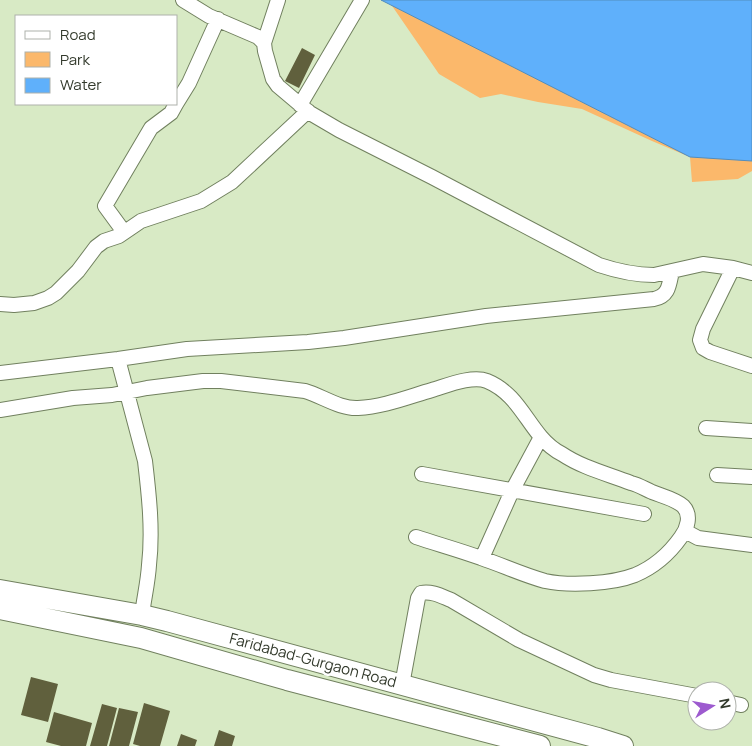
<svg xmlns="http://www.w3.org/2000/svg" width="752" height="746" font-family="Manrope,sans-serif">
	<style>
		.green { fill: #fbb86b }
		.water { fill: #5fb0fb; stroke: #528dbd }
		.building { fill: #60603d }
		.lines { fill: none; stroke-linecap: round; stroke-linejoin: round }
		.street-casing { stroke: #71805f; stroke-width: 16 }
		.secondary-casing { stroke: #71805f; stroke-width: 22 }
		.street { stroke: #fff; stroke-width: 14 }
		.secondary { stroke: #fff; stroke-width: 20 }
		.labels { text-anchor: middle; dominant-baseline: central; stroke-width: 5; stroke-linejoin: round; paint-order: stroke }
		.street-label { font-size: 15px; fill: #343b2d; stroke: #fff }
	</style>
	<rect width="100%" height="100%" fill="#d8eac5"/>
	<path class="green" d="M388 0H752V171L738 179 692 182 690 157 652 141 582 109 538 102 501 94 480 98 439 74Z"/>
	<path class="water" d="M381 0H752V161L690 157Z"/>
	<path class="building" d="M302 48 315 55 299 88 285 81Z
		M31 677 58 684 48 722 21 715Z
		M144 703 170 711 160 746H140L133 744Z
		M102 704 117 708 107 746H90Z
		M119 708 138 712 129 746H109Z
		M54 712 92 723 86 746H61L46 742Z
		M219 730 235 736 232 746H214Z
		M181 734 197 740 195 746H177Z"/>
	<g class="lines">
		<g class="street-casing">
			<path id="street" d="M183 0 209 16 258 37 264 43 265 51 273 79 278 86 310 113 339 130 432 177 599 265C617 271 635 275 654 275L703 264 733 268 752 273
				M264 43 278 0
				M176 104 189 83 218 19
				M300 105 362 0
				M124 232 105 206 151 128 171 113 176 104
				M733 268 703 329 700 340 703 348 710 352 752 366
				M0 304 14 305 34 303 48 298 56 293 78 271 96 247 104 241 119 236 141 221 201 201 232 182 308 111
				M118 359 145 461C149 495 153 531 149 565 148 582 144 598 142 615
				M0 373 118 359 187 349 308 342 344 338 486 316 654 299C669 296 669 285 672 271
				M0 410 73 398 112 395 147 388 203 381H221L238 383 305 391C322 396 340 409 358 408 383 407 408 397 432 390 446 386 472 375 487 381 514 392 524 417 541 437 547 444 554 450 562 454 583 468 608 474 631 483 639 485 645 489 652 492 662 496 675 499 683 506 692 515 687 529 681 537 669 554 654 567 635 575 612 584 569 586 545 581 523 575 502 565 481 558 459 550 437 544 416 537
				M706 428 752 431
				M422 474 644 514
				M717 475 752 477
				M685 531 698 538 752 545
				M482 558 512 491 541 437
				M402 685 418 598 421 593C432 591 441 596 451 600L519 640 594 675 611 680 697 696
				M727 702 741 705"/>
		</g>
		<g class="secondary-casing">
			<path id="secondary" d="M0 590 142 615 167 621 598 738 623 746
				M0 609 141 638 287 680 540 746"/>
		</g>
		<use href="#street" class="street"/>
		<use href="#secondary" class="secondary"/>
	</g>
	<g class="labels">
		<g class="street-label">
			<text transform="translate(313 660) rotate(15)">Faridabad-Gurgaon Road</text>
		</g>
	</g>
	<rect x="15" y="15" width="162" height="90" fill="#ffffff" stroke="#aeb1ab"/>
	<rect x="25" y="31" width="25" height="8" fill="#ffffff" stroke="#aeb1ab"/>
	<text x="60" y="40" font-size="15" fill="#343b2d">Road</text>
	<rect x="25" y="52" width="25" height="15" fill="#fbb86b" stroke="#aeb1ab"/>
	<text x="60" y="65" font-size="15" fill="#343b2d">Park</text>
	<rect x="25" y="78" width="25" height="15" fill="#5fb0fb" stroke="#aeb1ab"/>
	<text x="60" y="90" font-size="15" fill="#343b2d">Water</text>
	<g transform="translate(712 706) rotate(79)"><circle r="24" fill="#ffffff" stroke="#aeb1ab"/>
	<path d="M0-4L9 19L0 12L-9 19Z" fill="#9d5acf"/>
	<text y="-8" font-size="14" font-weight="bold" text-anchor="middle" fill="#343b2d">N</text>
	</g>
</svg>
